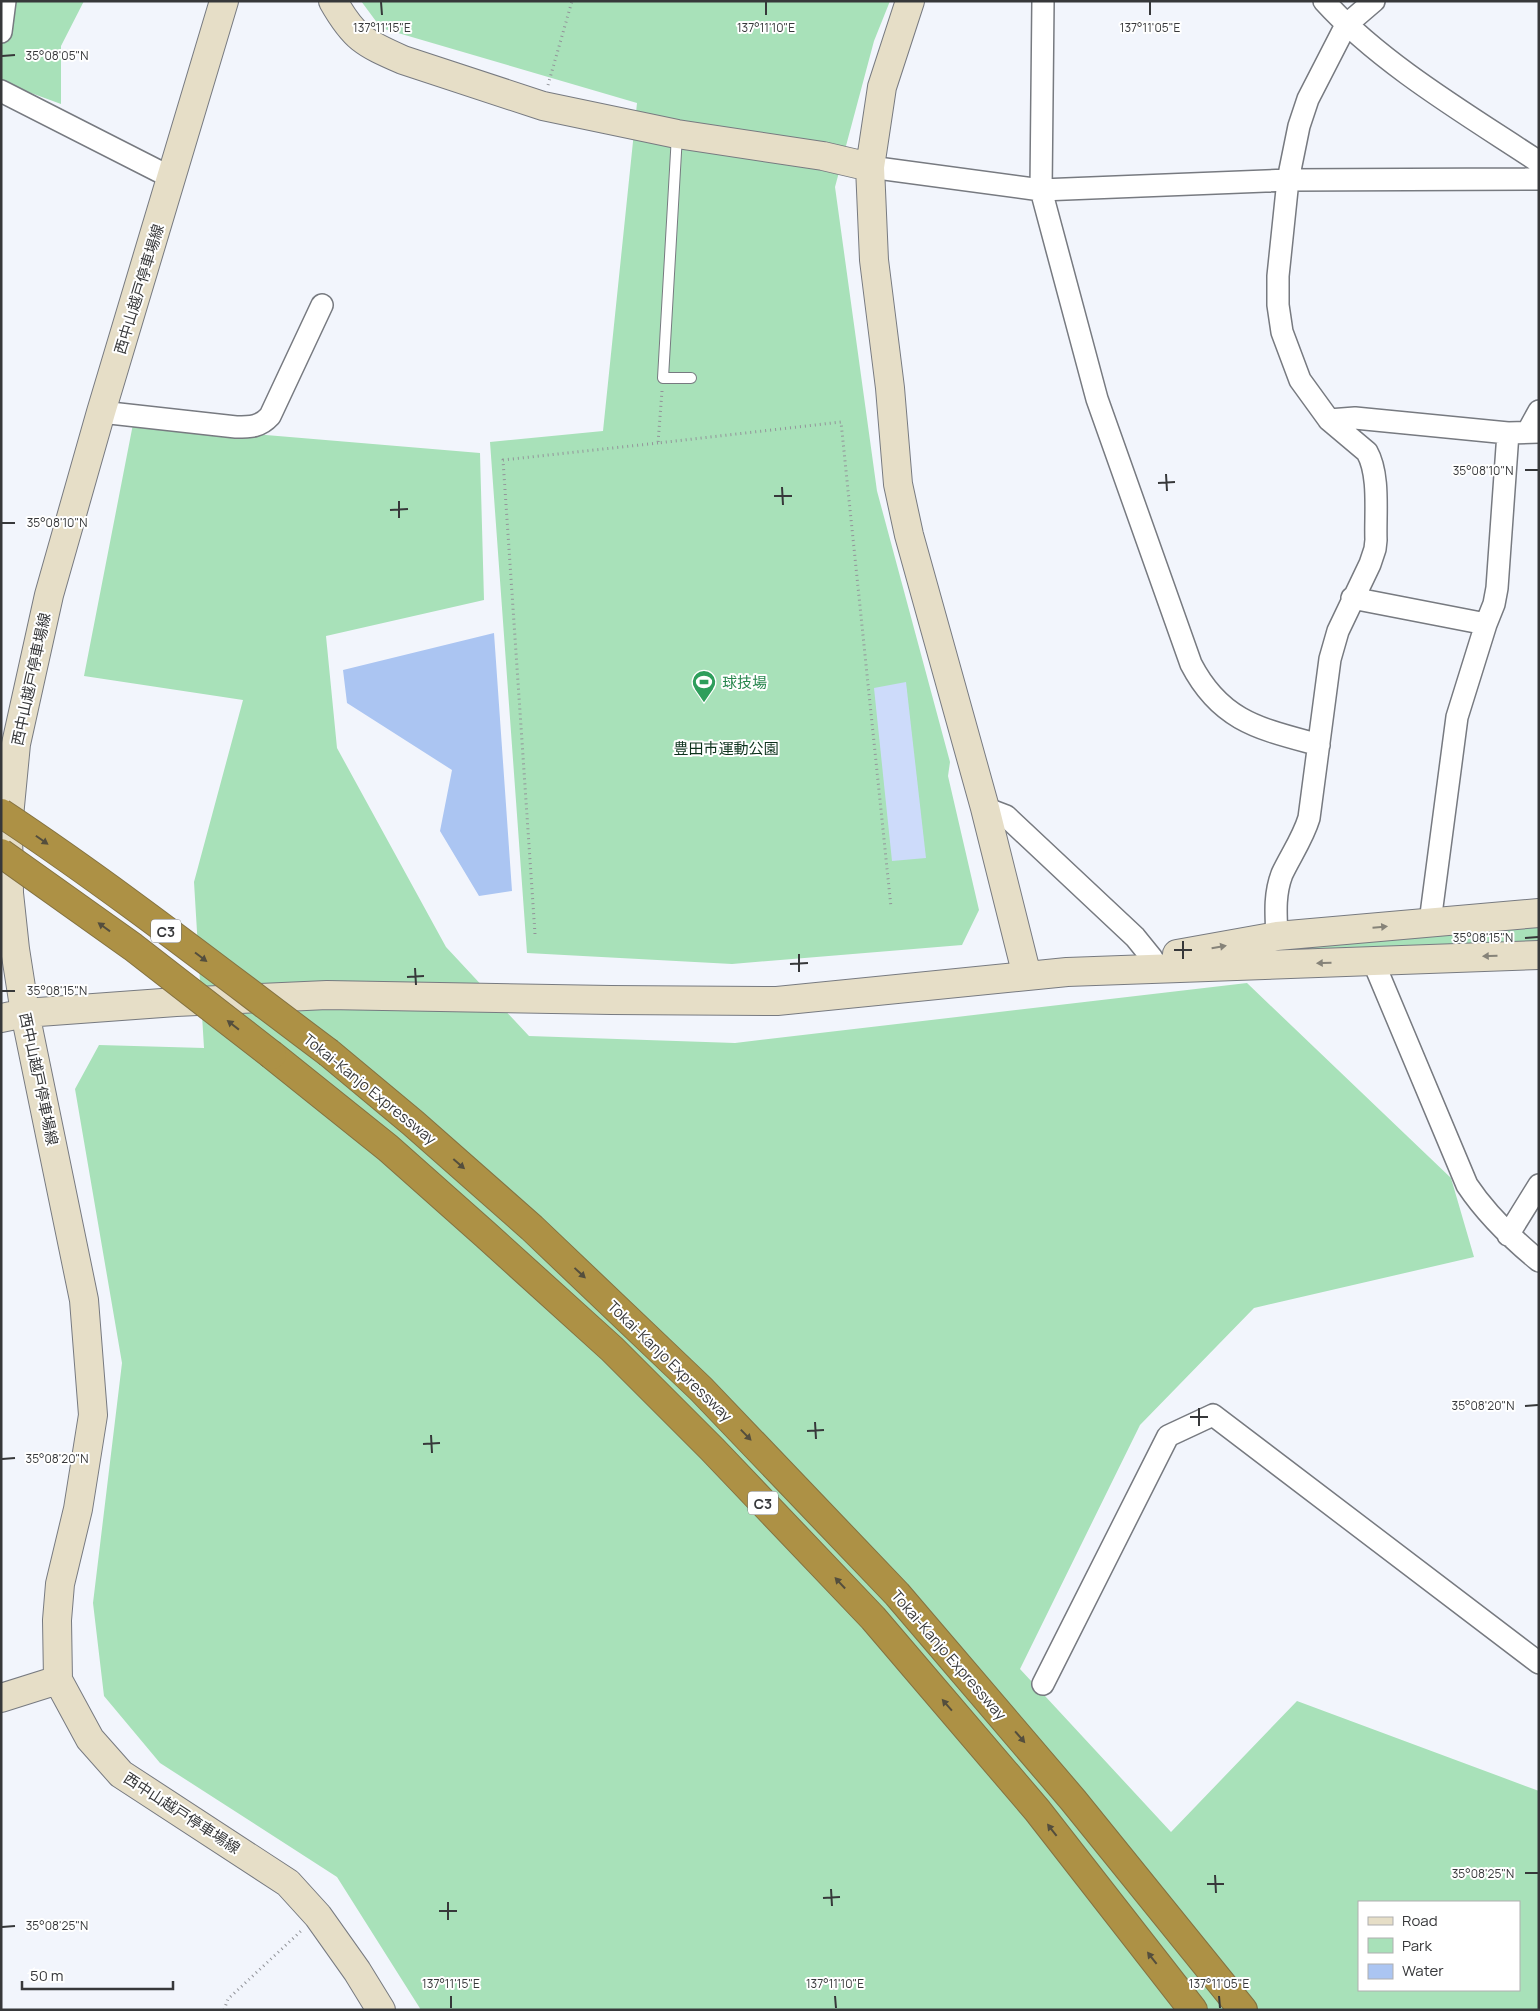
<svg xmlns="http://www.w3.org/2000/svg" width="1540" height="2011" font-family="Manrope,'Noto Sans JP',sans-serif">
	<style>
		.green { fill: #a8e1b9; fill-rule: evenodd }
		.water { fill: #abc5f2 }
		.building { fill: #cddbfa }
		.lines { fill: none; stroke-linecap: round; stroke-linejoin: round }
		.lane-casing { stroke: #777a80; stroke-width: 12 }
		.street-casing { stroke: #777a80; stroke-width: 24 }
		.secondary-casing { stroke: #777a80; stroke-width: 30 }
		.highway-casing { stroke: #847241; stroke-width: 30 }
		.path { stroke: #929499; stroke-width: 3; stroke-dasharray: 1 4; stroke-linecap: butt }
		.lane { stroke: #fff; stroke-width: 10 }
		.street { stroke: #fff; stroke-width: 21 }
		.secondary { stroke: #e6dec7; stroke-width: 28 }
		.highway { stroke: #ad9145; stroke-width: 28 }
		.highway-bridge-casing { stroke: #847241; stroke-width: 30; stroke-linecap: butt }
		.highway-bridge { stroke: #ad9145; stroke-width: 28 }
		.oneway { fill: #544e3d }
		.oneway2 { fill: #868379 }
		.ticks { fill: none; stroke: #37383a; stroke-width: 2 }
		.labels { text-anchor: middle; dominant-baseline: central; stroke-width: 4; stroke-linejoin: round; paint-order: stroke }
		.shield { fill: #fff; stroke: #737475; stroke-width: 1 }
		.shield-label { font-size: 14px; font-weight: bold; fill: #37383a }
		.street-label { font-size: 15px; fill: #37383a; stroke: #fff }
		.leisure-label { font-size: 15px; fill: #27864d; stroke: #fff; text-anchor: start }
		.park-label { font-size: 15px; fill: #0d321c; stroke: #fff }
		.ticks-label { font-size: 12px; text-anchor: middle; fill: #37383a; stroke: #fff; stroke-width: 4; stroke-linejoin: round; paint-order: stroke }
	</style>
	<rect width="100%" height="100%" fill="#f2f5fc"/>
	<path class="green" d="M1 1H84L61 46V104L1 82Z
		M361 1H890L874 41 835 187 877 491 950 762 948 776 979 910 962 945 732 964 527 953 490 442 603 431 637 103 381 28Z
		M133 424 480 453 484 600 326 636 337 748 446 947 529 1036 735 1043 1247 983 1451 1178 1474 1257 1254 1308 1140 1425 1020 1669 1171 1832 1297 1701 1539 1791V2010H421L337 1877 160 1763 104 1696 93 1603 122 1363 75 1089 99 1045 204 1048 194 882 243 700 84 676ZM1359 1902H1519V1990H1359Z
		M1539 925V947L1465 943 1313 954 1193 959 1314 944Z"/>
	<path class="water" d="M494 633 512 891 479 896 440 831 452 770 347 703 343 670Z"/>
	<path class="building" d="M906 682 926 858 892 861 874 688Z"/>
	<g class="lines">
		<g class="lane-casing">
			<path id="lane" d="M677 135 663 378H691"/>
		</g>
		<g class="street-casing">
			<path id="street" d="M1043 1 1041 190 1097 399 1191 664C1221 722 1261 729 1319 745
				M1324 1C1381 64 1468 115 1539 162
				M1 32 5 1
				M1 91 172 178
				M870 167 1041 190 1288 180 1539 179
				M101 412 236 427C251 427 260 427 270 416L322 305
				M1329 420 1355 418 1508 433 1539 432
				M1528 431 1539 411
				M1352 598 1486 624
				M985 808 1006 816 1135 937 1152 958
				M1430 922 1457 717 1486 624 1494 604 1497 588 1508 433
				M1277 936C1276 915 1274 895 1282 874 1291 855 1303 838 1309 818L1330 659 1338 631 1370 564 1375 549 1376 540C1375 514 1380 475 1367 452L1329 420 1300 380 1282 332 1278 305V276L1288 180 1299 126 1308 99 1346 25 1374 1
				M1373 961 1467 1185C1487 1215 1511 1238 1539 1261
				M1508 1235 1539 1185
				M1043 1684 1168 1436 1213 1415 1539 1663"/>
		</g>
		<g class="secondary-casing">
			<path id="secondary" d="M224 1 101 412 49 595 16 744 8 827 9 893 15 949 25 1013 84 1300 93 1415 78 1509 60 1584 57 1620 58 1680 90 1739 121 1774 288 1883 318 1916 357 1971 381 2010
				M333 1C354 38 364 43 403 60L543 106 677 134 823 156 870 167
				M910 1 882 87 870 167 874 260 890 388 898 484 909 535 985 808 1027 976
				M1177 954 1277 936 1539 913
				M1 1018 25 1013 176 1002 327 995 611 1000 777 1001 1067 972 1539 955
				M1 1698 58 1680"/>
		</g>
		<g class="highway-casing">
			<path id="highway" d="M329 1053 413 1123 532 1228 701 1389 897 1594 1073 1800 1243 2010
				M272 1055 388 1148 486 1235 612 1349 712 1449 873 1618 1037 1810 1193 2010"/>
		</g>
		<path class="path" d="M548 85 572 1
			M662 391 658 443 841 422 891 907
			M535 934 503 460 658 443
			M224 2010 228 1999 301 1931"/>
		<use href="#lane" class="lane"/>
		<use href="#street" class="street"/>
		<use href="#secondary" class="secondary"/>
		<use href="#highway" class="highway"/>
		<g class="highway-bridge-casing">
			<path id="highway-bridge" d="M1 813C114 888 221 972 329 1053
				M1 853 133 947 272 1055"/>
		</g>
		<use href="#highway-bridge" class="highway-bridge"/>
	</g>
	<defs><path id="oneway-solid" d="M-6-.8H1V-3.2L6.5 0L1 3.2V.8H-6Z" transform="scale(1.25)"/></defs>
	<g class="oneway">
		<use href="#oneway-solid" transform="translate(42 840) rotate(35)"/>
		<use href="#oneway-solid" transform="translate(104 927) rotate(-144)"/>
		<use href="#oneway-solid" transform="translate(201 957) rotate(37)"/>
		<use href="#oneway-solid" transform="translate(233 1025) rotate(-142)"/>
		<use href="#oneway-solid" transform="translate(459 1164) rotate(41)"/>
		<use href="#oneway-solid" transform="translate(580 1273) rotate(43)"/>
		<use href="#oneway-solid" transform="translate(746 1435) rotate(46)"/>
		<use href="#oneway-solid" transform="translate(840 1583) rotate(-133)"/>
		<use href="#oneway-solid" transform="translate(947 1705) rotate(-131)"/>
		<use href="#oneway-solid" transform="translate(1020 1737) rotate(49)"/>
		<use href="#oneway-solid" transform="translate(1052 1830) rotate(-128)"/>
		<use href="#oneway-solid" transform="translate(1152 1958) rotate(-128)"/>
	</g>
	<g class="oneway2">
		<use href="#oneway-solid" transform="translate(1380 927) rotate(-5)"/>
		<use href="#oneway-solid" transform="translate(1219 947) rotate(-10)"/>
		<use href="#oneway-solid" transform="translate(1490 956) rotate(178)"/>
		<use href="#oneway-solid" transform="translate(1324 963) rotate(178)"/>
	</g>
	<path class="ticks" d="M381 2 382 15M766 2V15M1150 2V15M2 56 15 55M1525 470H1538M1166 474 1167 491M1158 483 1175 482M782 487 783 505M774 496H792M399 501V518M390 510 408 509M2 523H15M1525 938 1538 937M1183 941V959M1174 950H1192M799 954V972M790 964 808 963M415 968 416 985M407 977 424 976M2 991H15M1525 1406 1538 1405M1199 1408V1426M1190 1417H1208M815 1422 816 1439M807 1431 824 1430M431 1435 432 1453M423 1444 440 1443M2 1459 15 1458M1525 1873H1538M1215 1875 1216 1893M1207 1884H1224M831 1889 832 1906M823 1898 840 1897M448 1902V1920M439 1911H457M2 1927 15 1926M451 1996V2008M835 1996 836 2008M1219 1996 1220 2008"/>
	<defs>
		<g id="stadium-pin" transform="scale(1.25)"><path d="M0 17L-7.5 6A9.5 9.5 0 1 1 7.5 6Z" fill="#2e9e5b" stroke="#fff"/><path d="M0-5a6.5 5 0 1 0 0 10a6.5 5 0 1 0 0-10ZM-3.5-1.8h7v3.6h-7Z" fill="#fff"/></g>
	</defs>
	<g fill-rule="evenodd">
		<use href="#stadium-pin" x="704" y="682"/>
	</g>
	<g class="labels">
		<g class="shield">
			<rect x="151" y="919.5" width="30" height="23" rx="4"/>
			<rect x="748" y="1491.5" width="30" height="23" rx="4"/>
		</g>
		<g class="shield-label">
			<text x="166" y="931">C3</text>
			<text x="763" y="1503">C3</text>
		</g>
		<g class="street-label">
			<text transform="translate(139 289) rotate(-73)">西中山越戸停車場線</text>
			<text transform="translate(31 679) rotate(-78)">西中山越戸停車場線</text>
			<text transform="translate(39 1079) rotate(78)">西中山越戸停車場線</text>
			<text transform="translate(370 1089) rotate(39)">Tokai-Kanjo Expressway</text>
			<text transform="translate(670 1361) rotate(44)">Tokai-Kanjo Expressway</text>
			<text transform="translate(949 1655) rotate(49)">Tokai-Kanjo Expressway</text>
			<text transform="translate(182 1813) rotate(33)">西中山越戸停車場線</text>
		</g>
		<g class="leisure-label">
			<text x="722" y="682">球技場</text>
		</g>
		<g class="park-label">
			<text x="726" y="748">豊田市運動公園</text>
		</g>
	</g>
	<g class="ticks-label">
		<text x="382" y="32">137°11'15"E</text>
		<text x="766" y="32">137°11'10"E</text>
		<text x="1150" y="32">137°11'05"E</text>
		<text x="57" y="60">35°08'05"N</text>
		<text x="1483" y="475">35°08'10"N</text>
		<text x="57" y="527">35°08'10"N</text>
		<text x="1483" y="942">35°08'15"N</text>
		<text x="57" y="995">35°08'15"N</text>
		<text x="1483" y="1410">35°08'20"N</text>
		<text x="57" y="1463">35°08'20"N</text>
		<text x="1483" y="1878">35°08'25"N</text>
		<text x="57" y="1930">35°08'25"N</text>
		<text x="451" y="1988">137°11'15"E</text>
		<text x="835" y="1988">137°11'10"E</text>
		<text x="1219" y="1988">137°11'05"E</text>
	</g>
	<rect width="1540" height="2011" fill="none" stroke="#37383a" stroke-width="5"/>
	<rect x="1358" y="1901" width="162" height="90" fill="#ffffff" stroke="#afafb0"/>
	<rect x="1368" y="1917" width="25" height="8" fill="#e6dec7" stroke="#afafb0"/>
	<text x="1402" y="1926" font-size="15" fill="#37383a">Road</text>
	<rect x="1368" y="1938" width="25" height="15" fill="#a8e1b9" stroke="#afafb0"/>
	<text x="1402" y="1951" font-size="15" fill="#37383a">Park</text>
	<rect x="1368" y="1964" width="25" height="15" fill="#abc5f2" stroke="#afafb0"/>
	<text x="1402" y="1976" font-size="15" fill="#37383a">Water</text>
	<path d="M22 1981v8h151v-8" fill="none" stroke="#37383a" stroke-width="2.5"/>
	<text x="30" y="1981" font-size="15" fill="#37383a" stroke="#ffffff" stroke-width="4" paint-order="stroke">50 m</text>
</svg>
